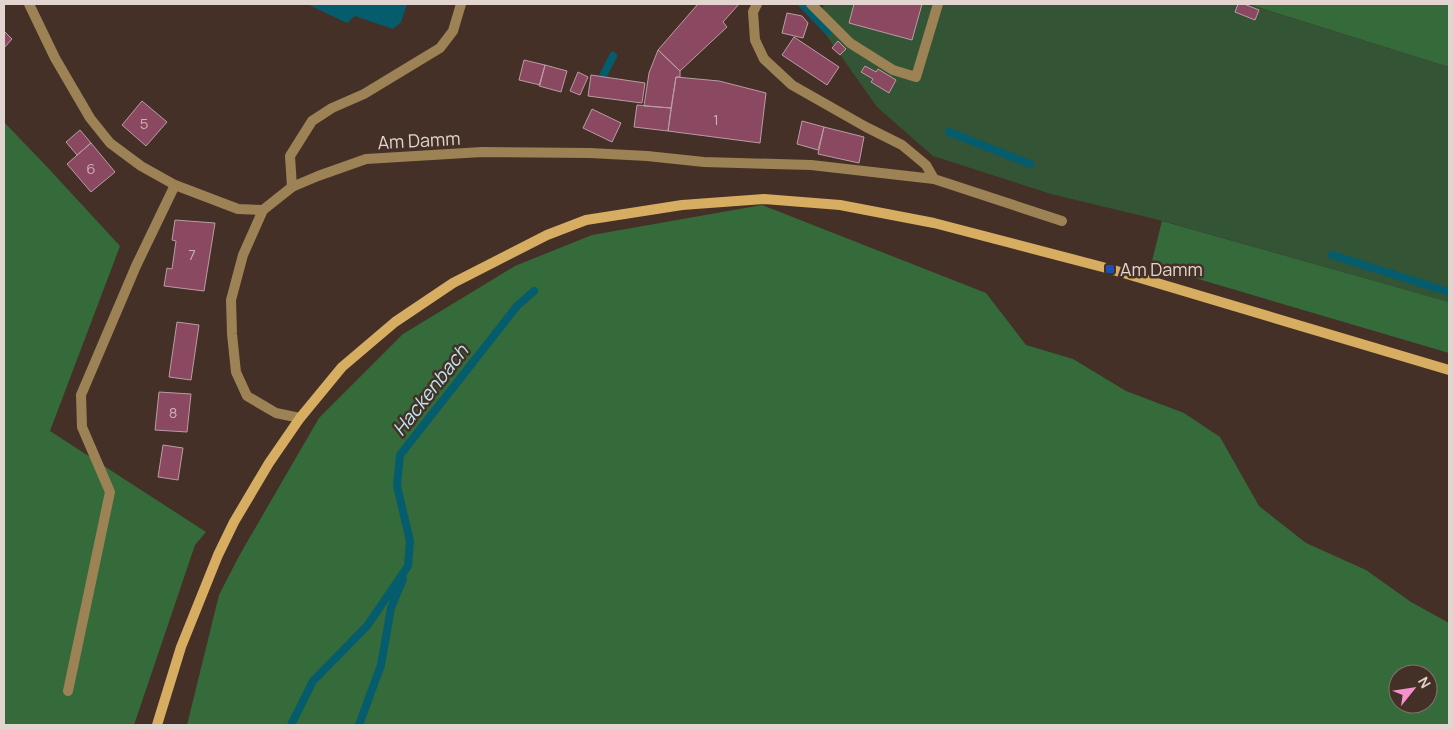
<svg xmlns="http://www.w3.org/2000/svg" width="1453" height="729" font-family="Manrope,sans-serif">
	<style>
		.green { fill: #335435 }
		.forest { fill: #356b3a; fill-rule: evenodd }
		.water { fill: #055c6d }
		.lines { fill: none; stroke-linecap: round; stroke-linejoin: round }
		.stream { stroke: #055c6d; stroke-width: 8 }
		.building { fill: #8b4861; stroke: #b99da5 }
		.lane { stroke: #9c8254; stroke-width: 10 }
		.street { stroke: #9c8254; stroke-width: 10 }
		.secondary { stroke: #d6ad61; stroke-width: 10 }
		.transit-dot { fill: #1a4fb4; stroke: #443026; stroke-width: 2 }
		.labels { text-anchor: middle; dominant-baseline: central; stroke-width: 5; stroke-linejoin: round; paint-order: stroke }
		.number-label { font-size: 15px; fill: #ccb1b3 }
		.street-label { font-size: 18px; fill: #e2d4ce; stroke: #443026 }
		.poi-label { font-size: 18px; fill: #e2d4ce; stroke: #443026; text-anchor: start }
		.water-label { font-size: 19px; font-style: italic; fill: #bae8f4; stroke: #443026 }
	</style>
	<rect width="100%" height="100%" fill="#443026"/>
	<path class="green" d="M823 4H1247L1449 67V302L1163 221 1051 194 933 156 877 107 824 32Z"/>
	<path class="forest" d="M1248 4H1449V67Z
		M4 122 49 169 120 246 50 431 206 532 195 545 134 725H4Z
		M762 205 986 293 1026 345 1073 359 1126 391 1184 413 1220 437 1259 506 1306 543 1366 570 1411 602 1449 623V725H187L219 595 239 556 319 418 403 334 515 266 592 235ZM1398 674H1428V704H1398Z
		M1162 221 1449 302V353L1151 265Z"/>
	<path class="water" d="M307 4H407L401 22 393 29 355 16 347 23Z"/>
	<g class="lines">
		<path class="stream" d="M802 4 828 31
			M599 84 613 56
			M949 132 1030 164
			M1332 255 1449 292
			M291 725 313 681 367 626 408 566 410 541 397 486 400 455 517 306 534 291
			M359 725 381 665 391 608 403 579"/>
	</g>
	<path class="building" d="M698 4H739L723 22 727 27 680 71 658 50Z
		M854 4H922L912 40 849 23Z
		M1238 4H1244L1259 10 1255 20 1235 12Z
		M787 13 802 16 808 23 803 38 782 33Z
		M4 31 12 39 4 48Z
		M794 37 839 67 827 85 782 55Z
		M838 41 846 49 840 55 832 48Z
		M658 50 680 71V77H676L671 108 644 106 649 73Z
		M524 60 545 65 540 85 519 80Z
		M545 65 567 71 561 92 539 86Z
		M865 66 876 72 878 69 896 80 889 93 871 82 873 79 861 72Z
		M578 72 588 77 580 95 570 91Z
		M591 75 645 83 642 103 588 96Z
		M676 77 719 81 766 93 760 143 668 131Z
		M142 101 167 122 146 146 122 125Z
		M637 105 671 108 668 131 634 127Z
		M592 109 621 123 612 142 583 128Z
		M802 121 824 127 818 150 797 144Z
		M824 127 864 137 859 163 818 154Z
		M80 130 91 143 77 155 66 142Z
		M91 143 115 172 91 192 67 164Z
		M175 220 215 223 204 291 164 286 167 268 172 269 176 241 172 240Z
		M177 322 199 325 191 380 169 377Z
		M159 392 191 394 187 432 155 430Z
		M163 445 183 448 178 480 158 477Z"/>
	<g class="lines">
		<path class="lane" d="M29 4 55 58 90 118 110 143 141 166 175 185 238 209 263 210
			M757 4 753 12 755 40 764 59 792 85 866 127 902 145 926 165 934 179
			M811 4 850 43 893 70 916 77 938 4
			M590 153 647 156 704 162 811 165 934 179 1062 221
			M292 187 290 156 312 121 332 108 364 94 440 48 453 31 461 4
			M68 691 110 492 82 427 81 395 136 266 175 185"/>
		<path class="street" d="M300 418 276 413 247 396 236 372 232 334 231 300 243 255 263 210 292 187 318 176 366 159 482 152 590 153"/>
		<path class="secondary" d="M157 725 181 647 218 555 234 522 269 463 300 418 342 367 395 322 453 283 547 235 586 220 682 205 764 199 840 205 934 223 1110 269 1449 370"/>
	</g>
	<rect class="transit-dot" x="1105" y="264" width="10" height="10" rx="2.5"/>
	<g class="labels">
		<g class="number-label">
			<text x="716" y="119">1</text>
			<text x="144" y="123">5</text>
			<text x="91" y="168">6</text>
			<text x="192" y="254">7</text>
			<text x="173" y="412">8</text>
		</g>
		<g class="street-label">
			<text transform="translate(419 140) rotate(-3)">Am Damm</text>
		</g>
		<g class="poi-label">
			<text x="1120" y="269">Am Damm</text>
		</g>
		<g class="water-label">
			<text transform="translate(430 390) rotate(-52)">Hackenbach</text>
		</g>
	</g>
	<rect width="1453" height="729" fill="none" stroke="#e2d4ce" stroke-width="10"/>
	<g transform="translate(1413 689) rotate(60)"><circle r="24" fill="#443026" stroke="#837269"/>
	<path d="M0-4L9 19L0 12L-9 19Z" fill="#f790ce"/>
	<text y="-8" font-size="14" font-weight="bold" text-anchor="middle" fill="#e2d4ce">N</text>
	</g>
</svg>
